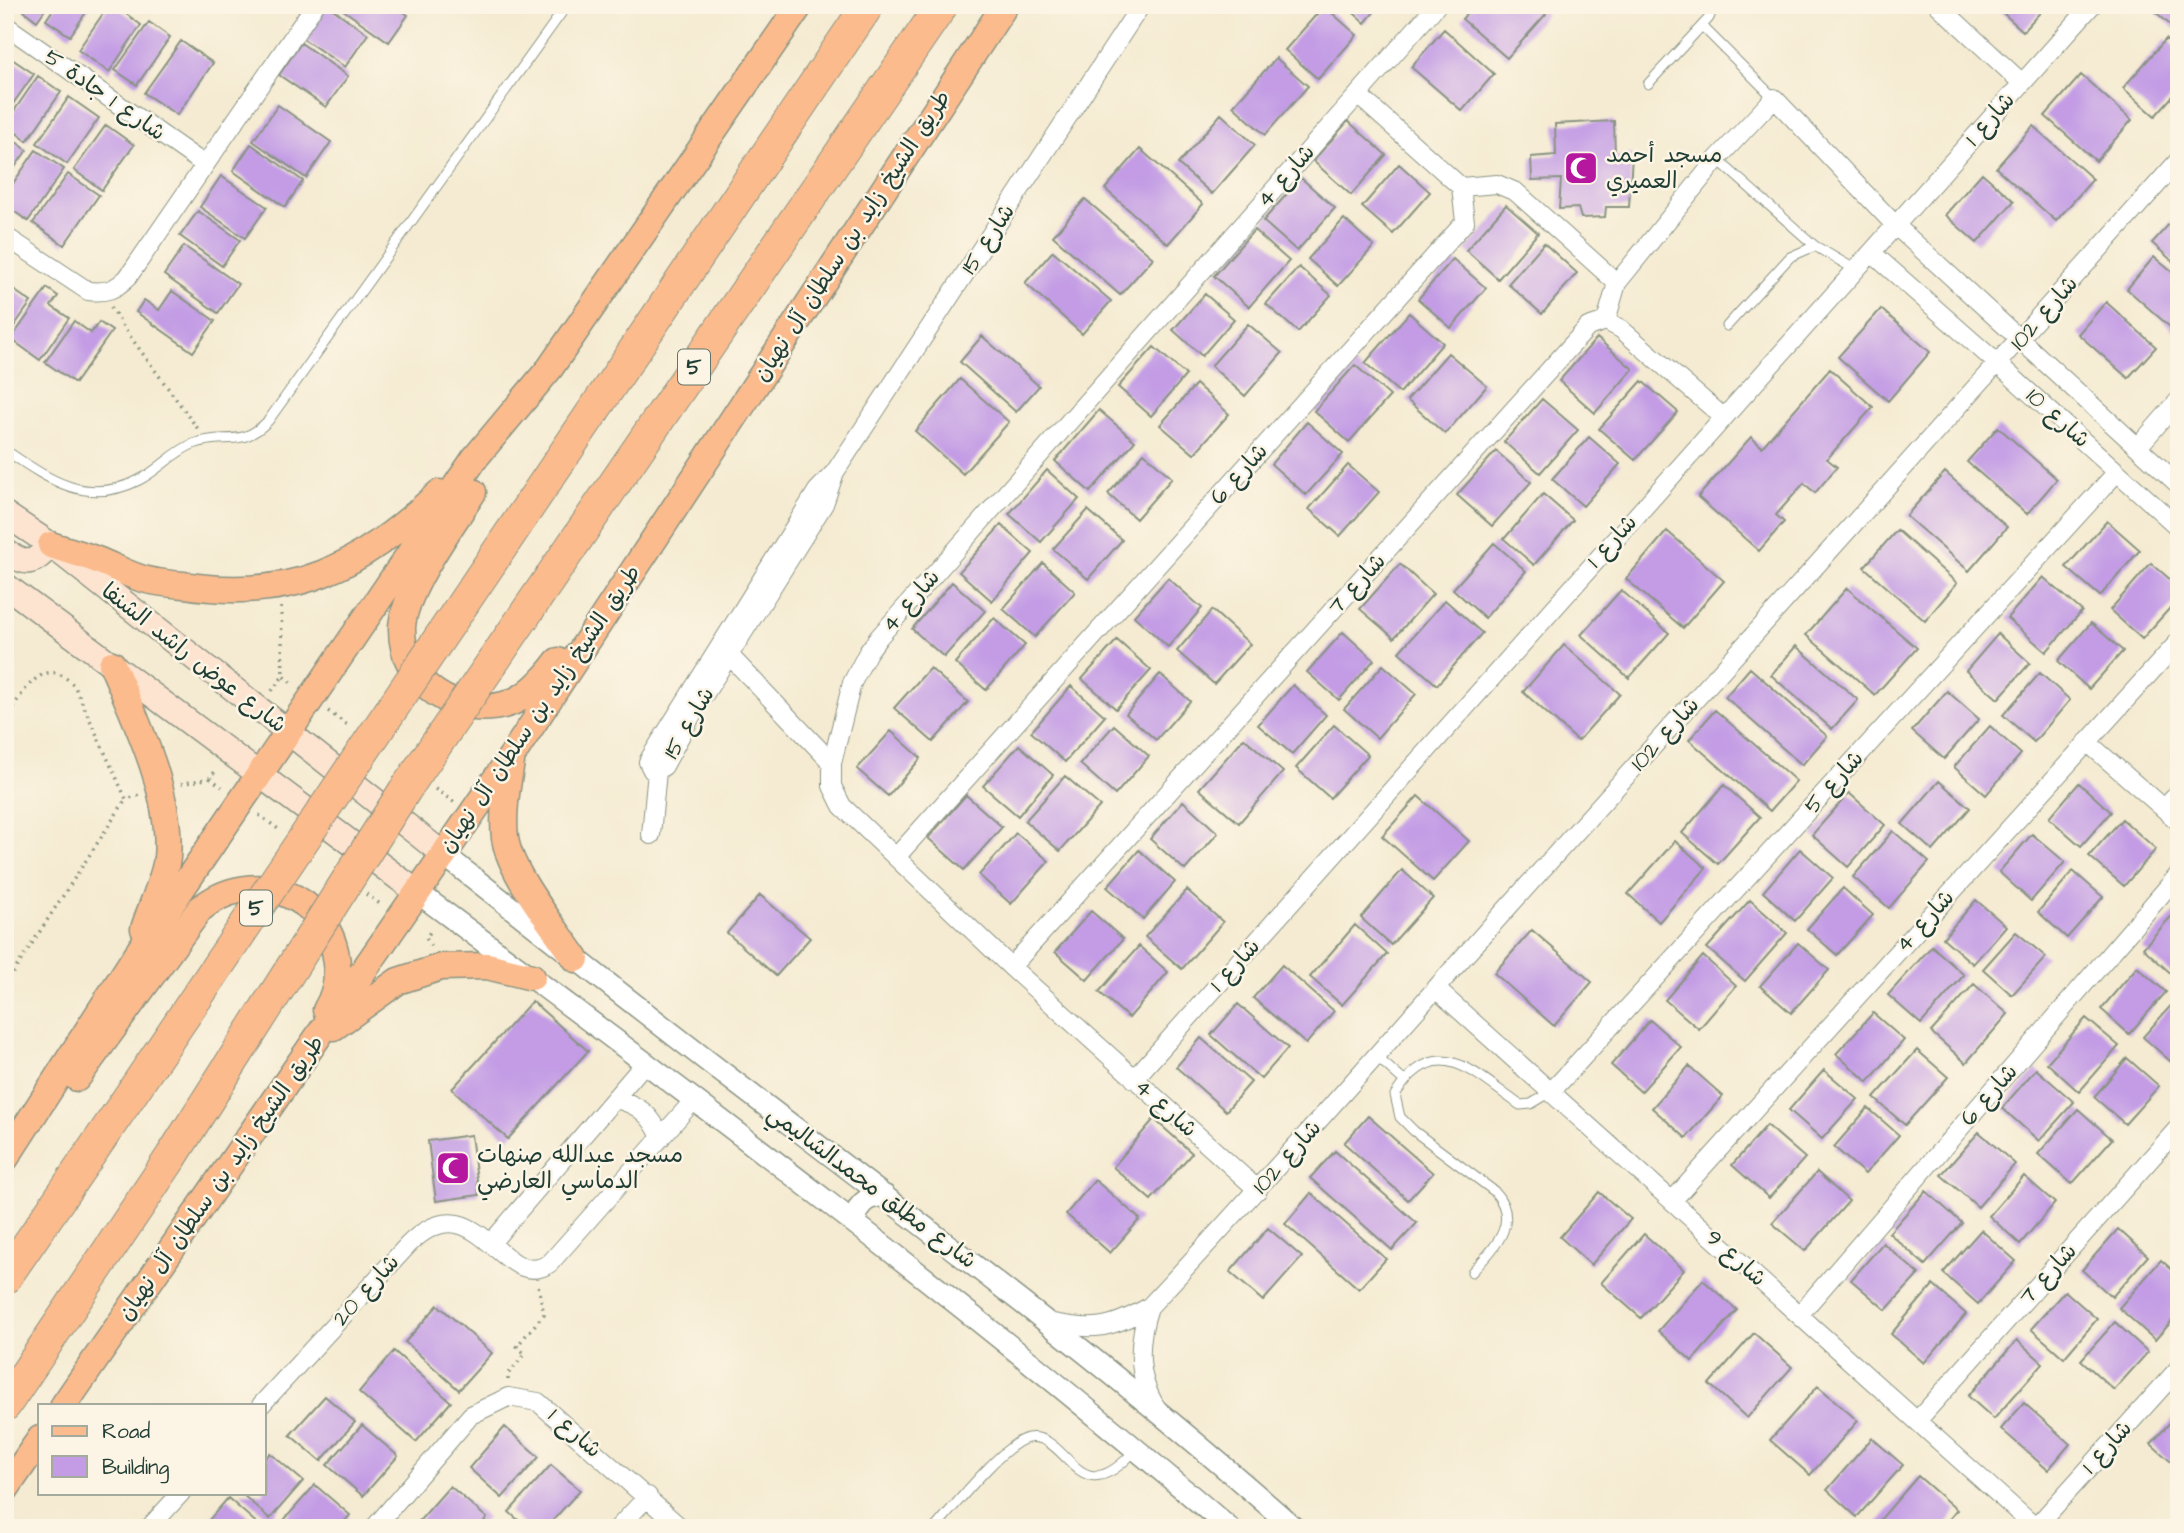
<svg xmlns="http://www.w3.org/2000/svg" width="2184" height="1533" font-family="'Architects Daughter','Playpen Sans Arabic',sans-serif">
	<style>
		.building { fill: #c39ce5 }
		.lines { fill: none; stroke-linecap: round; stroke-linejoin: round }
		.service-casing { stroke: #8a9483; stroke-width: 11 }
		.minor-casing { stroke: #8a9483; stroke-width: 20 }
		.tertiary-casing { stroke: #8a9483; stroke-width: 24 }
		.secondary-casing { stroke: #8a9483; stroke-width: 27 }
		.primary-casing { stroke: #8a9483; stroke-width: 29 }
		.motorway-casing { stroke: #8a9483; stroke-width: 34 }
		.path { stroke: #8a9483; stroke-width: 3.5; stroke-dasharray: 2 5; stroke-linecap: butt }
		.service { stroke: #fff; stroke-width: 9 }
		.minor { stroke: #fff; stroke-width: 18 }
		.tertiary { stroke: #fff; stroke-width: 21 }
		.secondary { stroke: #fde4d1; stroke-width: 24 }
		.primary { stroke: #fbbb8d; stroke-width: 26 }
		.motorway { stroke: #fbbb8d; stroke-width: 32 }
		.motorway-bridge-casing { stroke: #8a9483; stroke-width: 34; stroke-linecap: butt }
		.motorway-bridge { stroke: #fbbb8d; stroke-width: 32 }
		.labels { text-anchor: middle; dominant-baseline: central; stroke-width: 5; stroke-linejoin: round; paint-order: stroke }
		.shield { fill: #fcf5e5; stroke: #617469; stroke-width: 2 }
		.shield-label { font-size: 21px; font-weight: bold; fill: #1f3d34 }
		.street-label { font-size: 23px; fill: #1f3d34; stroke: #fcf5e5 }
		.poi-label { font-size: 23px; fill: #1f3d34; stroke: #fcf5e5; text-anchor: start }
	</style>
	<rect width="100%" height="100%" fill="#fcf5e5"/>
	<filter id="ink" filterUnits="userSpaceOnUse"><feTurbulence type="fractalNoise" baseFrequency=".0143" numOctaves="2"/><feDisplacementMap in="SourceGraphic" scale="14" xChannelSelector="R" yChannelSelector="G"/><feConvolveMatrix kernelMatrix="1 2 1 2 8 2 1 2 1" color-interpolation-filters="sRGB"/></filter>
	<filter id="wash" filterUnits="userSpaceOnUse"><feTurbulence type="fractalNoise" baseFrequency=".00686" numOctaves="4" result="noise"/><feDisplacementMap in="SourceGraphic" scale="28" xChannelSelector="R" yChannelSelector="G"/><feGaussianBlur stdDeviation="1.57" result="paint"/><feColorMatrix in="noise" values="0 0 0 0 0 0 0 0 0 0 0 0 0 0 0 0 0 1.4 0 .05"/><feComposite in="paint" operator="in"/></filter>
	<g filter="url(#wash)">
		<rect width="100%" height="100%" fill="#f5ebd2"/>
		<g id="blocks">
			<path class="building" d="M28 5H48L37 21 24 11Z
				M56 5H91L70 36 46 20Z
				M109 5H114L141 25 109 72 78 50Z
				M320 5H327L368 34 345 67 299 36Z
				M340 5H394L408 15 389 42 339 7Z
				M1345 5H1380L1365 23Z
				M1474 5H1536L1546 14 1507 58 1462 19Z
				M1994 5H2047L2023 31Z
				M2148 5H2179V33Z
				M1324 6 1357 35 1318 79 1285 50Z
				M149 22 170 37 137 85 115 70Z
				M1444 29 1494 74 1462 111 1411 67Z
				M2166 39 2179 50V89L2155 116 2123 88Z
				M181 41 213 63 177 115 144 93Z
				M301 43 348 76 326 107 279 75Z
				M6 55 34 74 5 115V56Z
				M1276 58 1308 86 1265 135 1233 106Z
				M2081 75 2132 120 2096 161 2045 116Z
				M38 76 61 92 27 141 5 124Z
				M69 97 99 118 67 164 37 143Z
				M278 105 331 142 306 178 253 141Z
				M1221 114 1255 145 1212 194 1178 164Z
				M1348 121 1386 155 1351 195 1313 161Z
				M1614 121 1615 157 1632 154 1629 207H1606L1605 217 1581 218 1578 208 1559 209 1561 179 1532 180 1531 157 1556 155 1555 124Z
				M106 125 134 145 102 190 74 170Z
				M2033 126 2093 179 2056 221 1996 168Z
				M5 134 27 150 5 181Z
				M251 144 303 181 285 207 233 171Z
				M1140 149 1203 204 1168 244 1105 189Z
				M36 150 64 169 28 221 5 205V195Z
				M1399 164 1430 192 1393 234 1362 207Z
				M1982 173 2014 201 1977 243 1945 215Z
				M68 174 99 195 64 245 33 223Z
				M221 176 267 207 245 238 200 207Z
				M1301 178 1335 208 1297 251 1263 221Z
				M1085 199 1153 258 1120 295 1053 236Z
				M1506 205 1538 233 1498 279 1466 250Z
				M198 211 240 240 222 266 180 236Z
				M2179 213V267L2152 243Z
				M1344 219 1374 246 1338 286 1308 259Z
				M1254 230 1289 261 1249 307 1214 276Z
				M1544 243 1577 273 1542 314 1508 284Z
				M184 246 238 284 218 313 164 275Z
				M1053 251 1111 301 1082 334 1025 283Z
				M2154 257 2179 278V335L2127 289Z
				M1453 259 1486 288 1451 328 1418 299Z
				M1299 267 1331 295 1298 332 1266 304Z
				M5 284 31 302 5 339Z
				M47 288 58 296 51 306 69 318 40 360 11 339Z
				M172 291 215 321 193 352 136 312 144 300 159 310Z
				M1205 294 1234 319 1202 356 1173 330Z
				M2106 302 2156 347 2128 378 2078 334Z
				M1881 309 1930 352 1888 401 1838 357Z
				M1409 313 1443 343 1400 393 1365 363Z
				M74 321 91 333 99 322 112 331 75 383 45 362Z
				M1248 324 1282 353 1245 396 1211 366Z
				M982 336 1039 386 1016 412 960 362Z
				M1597 338 1633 369 1595 413 1559 381Z
				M1154 347 1186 375 1151 416 1118 387Z
				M1448 353 1487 386 1445 434 1407 400Z
				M1355 365 1390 396 1349 442 1314 411Z
				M1830 369 1873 407 1827 459 1837 467 1815 493 1804 483 1776 515 1784 522 1759 551 1698 497 1751 437 1762 447Z
				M960 379 1009 422 963 474 915 431Z
				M1642 381 1678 412 1635 460 1599 429Z
				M1196 384 1229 414 1194 454 1160 425Z
				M1542 399 1578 430 1540 473 1504 442Z
				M1099 410 1135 441 1090 492 1055 461Z
				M1307 422 1343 454 1306 495 1271 464Z
				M1998 427 2057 479 2027 514 1967 462Z
				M1589 437 1620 464 1583 506 1552 479Z
				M1496 451 1531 482 1492 526 1457 495Z
				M1144 453 1172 478 1136 519 1108 494Z
				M1348 465 1379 492 1340 536 1309 509Z
				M1047 470 1079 499 1041 542 1009 514Z
				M1945 472 2007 527 1969 571 1906 516Z
				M1543 494 1573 520 1534 565 1504 539Z
				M1088 510 1122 540 1088 579 1053 549Z
				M2107 521 2140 550 2100 596 2066 567Z
				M1001 525 1033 553 992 601 959 572Z
				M1897 530 1957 583 1925 621 1864 567Z
				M1667 531 1724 581 1683 628 1626 579Z
				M1494 543 1526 571 1485 618 1453 589Z
				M1043 563 1075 592 1035 637 1003 609Z
				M2151 563 2179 587V598L2142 639 2110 610Z
				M1400 564 1433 594 1394 638 1360 609Z
				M2043 577 2082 611 2046 652 2007 618Z
				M1168 578 1202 608 1168 647 1134 616Z
				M952 582 985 611 944 657 912 629Z
				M1847 588 1917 648 1875 695 1806 635Z
				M1621 590 1669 633 1629 678 1581 635Z
				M1445 600 1482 633 1437 685 1399 652Z
				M1212 610 1250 644 1214 684 1177 651Z
				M994 618 1025 645 986 690 955 663Z
				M2091 623 2123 651 2089 689 2058 661Z
				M1343 632 1374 660 1339 700 1307 672Z
				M1998 634 2030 663 1998 699 1966 671Z
				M1117 640 1151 670 1116 709 1082 679Z
				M1564 645 1620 694 1578 741 1523 692Z
				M1796 646 1858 700 1832 729 1771 675Z
				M1383 665 1416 694 1377 738 1344 709Z
				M930 668 968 702 933 742 894 708Z
				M1750 668 1827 736 1802 765 1725 697Z
				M2040 673 2070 700 2034 742 2003 715Z
				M1160 674 1190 701 1156 740 1126 714Z
				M1293 685 1326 715 1292 754 1258 725Z
				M1071 686 1105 716 1065 762 1031 732Z
				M1947 691 1979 719 1944 759 1912 731Z
				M1715 710 1796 781 1770 811 1689 740Z
				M1114 725 1149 756 1115 795 1080 764Z
				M1334 725 1368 755 1330 798 1296 768Z
				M1990 726 2021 754 1986 795 1954 767Z
				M891 731 921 758 888 796 857 769Z
				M1244 738 1283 772 1239 823 1199 789Z
				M1019 745 1053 775 1018 816 983 786Z
				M1065 776 1100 806 1060 851 1025 821Z
				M1939 781 1970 808 1933 851 1902 824Z
				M2079 783 2111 812 2081 846 2049 818Z
				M1724 785 1760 817 1718 864 1682 833Z
				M1849 793 1885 825 1848 867 1812 835Z
				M966 795 1002 827 964 870 928 838Z
				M1418 796 1469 841 1433 881 1382 836Z
				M1183 801 1218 833 1185 870 1150 839Z
				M2122 819 2156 849 2124 886 2089 856Z
				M1893 831 1929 862 1889 908 1853 877Z
				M1016 833 1049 861 1011 904 979 875Z
				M2032 834 2065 862 2031 901 1999 872Z
				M1675 841 1706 868 1659 922 1628 894Z
				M1800 849 1833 878 1795 921 1763 892Z
				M1139 850 1175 882 1143 919 1107 887Z
				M1402 870 1433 898 1391 945 1361 918Z
				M2073 871 2103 897 2067 938 2038 912Z
				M1843 888 1873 915 1837 955 1807 929Z
				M1187 890 1223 922 1182 969 1145 937Z
				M760 895 810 938 776 976 727 933Z
				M1750 900 1787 933 1745 981 1707 948Z
				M1976 900 2006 926 1973 964 1943 938Z
				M1091 911 1123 939 1087 980 1055 952Z
				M2175 912 2179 915 2177 979 2143 948Z
				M1355 925 1387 954 1342 1005 1310 977Z
				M1532 930 1592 982 1554 1026 1494 973Z
				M2016 932 2046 957 2012 995 1983 969Z
				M1798 943 1829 970 1791 1013 1760 986Z
				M1139 946 1168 972 1129 1018 1099 992Z
				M1932 946 1964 975 1921 1024 1888 995Z
				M1703 956 1736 986 1699 1029 1665 1000Z
				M1282 965 1334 1011 1306 1044 1253 998Z
				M2137 967 2166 992 2129 1034 2101 1009Z
				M1974 984 2008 1014 1966 1063 1931 1032Z
				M532 1001 588 1051 508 1139 452 1089Z
				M2174 1002 2179 1006V1069L2143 1037Z
				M1238 1004 1288 1048 1261 1079 1211 1035Z
				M1873 1013 1904 1040 1868 1082 1836 1054Z
				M2086 1018 2119 1046 2079 1092 2047 1063Z
				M1650 1020 1681 1047 1641 1092 1611 1065Z
				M1201 1038 1251 1082 1226 1111 1176 1067Z
				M1917 1050 1948 1077 1905 1125 1874 1098Z
				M2127 1058 2159 1086 2125 1124 2094 1097Z
				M1689 1066 1723 1096 1686 1138 1652 1108Z
				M2036 1069 2074 1102 2039 1141 2002 1108Z
				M1824 1070 1858 1099 1822 1139 1789 1110Z
				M1868 1108 1899 1135 1865 1174 1834 1147Z
				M2078 1109 2112 1139 2072 1184 2038 1154Z
				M1368 1116 1433 1173 1408 1200 1344 1143Z
				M1154 1119 1192 1153 1151 1200 1113 1167Z
				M1767 1125 1805 1158 1769 1198 1732 1165Z
				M1979 1132 2015 1164 1978 1207 1941 1175Z
				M471 1135 479 1195 436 1201 428 1141Z
				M1335 1151 1417 1223 1392 1250 1310 1178Z
				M1817 1172 1849 1201 1805 1251 1772 1223Z
				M2024 1176 2055 1203 2020 1244 1989 1216Z
				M1095 1180 1140 1219 1110 1253 1066 1214Z
				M1926 1191 1962 1223 1925 1265 1889 1233Z
				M1599 1192 1631 1219 1591 1265 1560 1237Z
				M1311 1193 1386 1259 1359 1289 1285 1224Z
				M1268 1228 1302 1257 1263 1301 1230 1272Z
				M2118 1229 2148 1256 2112 1297 2082 1270Z
				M1981 1230 2016 1261 1978 1304 1943 1273Z
				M1644 1234 1684 1270 1641 1318 1601 1283Z
				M1883 1243 1919 1274 1886 1310 1851 1280Z
				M2161 1260 2179 1276V1313L2155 1340 2119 1308Z
				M1703 1280 1737 1310 1692 1361 1658 1331Z
				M1933 1285 1966 1314 1924 1363 1891 1334Z
				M2065 1291 2097 1319 2064 1358 2031 1329Z
				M438 1305 492 1353 459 1390 405 1342Z
				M2115 1322 2148 1352 2114 1390 2081 1360Z
				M1754 1333 1792 1367 1747 1418 1709 1384Z
				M2017 1340 2043 1363 1994 1419 1968 1396Z
				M394 1351 451 1402 416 1442 359 1392Z
				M1818 1386 1858 1421 1810 1475 1770 1440Z
				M325 1396 355 1422 321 1461 290 1435Z
				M2024 1403 2070 1444 2048 1470 2001 1429Z
				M2179 1412V1469L2151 1444Z
				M362 1425 398 1456 363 1496 327 1465Z
				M505 1427 539 1457 502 1498 469 1468Z
				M1872 1438 1903 1465 1857 1517 1827 1490Z
				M270 1453 303 1481 270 1519 241 1493H264V1460Z
				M551 1465 580 1490 546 1528H527L509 1512Z
				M1918 1476 1957 1510 1942 1528H1873Z
				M315 1485 350 1515 339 1528H277Z
				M450 1486 487 1518 478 1528H413Z
				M228 1498 260 1526 258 1528H202Z"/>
		</g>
	</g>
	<g filter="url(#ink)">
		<use href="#blocks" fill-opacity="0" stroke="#8a9483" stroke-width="2"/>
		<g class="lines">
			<g class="service-casing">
				<path id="service" d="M1702 26 1774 98
					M1648 84 1709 18 1714 5
					M1717 159 1815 246
					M1727 326 1790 257 1815 246 1856 270
					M5 450C48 479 86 507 139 480 159 470 173 452 193 444 225 432 240 449 268 421L567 5
					M2179 755V776
					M2160 806 2179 786
					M1376 1056 1404 1081
					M1472 1272C1494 1248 1522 1222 1494 1191L1414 1131 1400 1117 1395 1095C1437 1029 1475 1074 1520 1105L1531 1104 1551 1092
					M935 1528C952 1509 1005 1442 1028 1438 1070 1431 1076 1518 1136 1449"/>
			</g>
			<g class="minor-casing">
				<path id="minor" d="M1938 5 2022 83
					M5 25 205 165
					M1461 187 1497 184 1516 192 1617 283
					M5 236 88 291C106 293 115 290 128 277L315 5
					M1872 253 1998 364 2179 528
					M1606 321 1617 283 1717 159 1774 98 1896 226 2179 485
					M2138 447 2179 400
					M835 472 824 504 694 711 664 766 657 771 652 770 648 762 650 758 817 491Z
					M835 472 1141 5
					M729 655 832 763
					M2087 742 2179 822
					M651 835 657 771
					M897 856 1465 222 1461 187 1358 95
					M1011 967 1588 327 1606 321 1621 329 1723 417
					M1435 988 2036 1528
					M1134 1079 2092 5
					M1551 1092 2117 472
					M615 1099C638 1104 652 1115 661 1138
					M1258 1190 1011 967 842 806 832 786V763L852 683 868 652 879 637 1437 5
					M1672 1201 2179 641
					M491 1243 645 1063
					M1149 1307C1137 1343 1136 1378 1158 1410
					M1799 1315 2179 874
					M1048 1322C1092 1331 1109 1330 1149 1307 1269 1179 1384 1046 1501 915 1728 664 1954 413 2179 160
					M261 1405 408 1245C477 1176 502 1296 550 1263L694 1100
					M1917 1421 2179 1127
					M2036 1527 2179 1368
					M149 1528 181 1493
					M374 1528 471 1415 508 1397 538 1402 681 1528
					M618 1528 648 1496"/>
			</g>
			<g class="tertiary-casing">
				<path id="tertiary" d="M443 854C536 927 629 1001 723 1073 916 1221 1112 1366 1294 1528
					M417 892C693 1097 968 1304 1229 1528
					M857 1225C854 1206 866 1195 885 1196"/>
			</g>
			<g class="secondary-casing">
				<path id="secondary" d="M5 514 51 545 443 854
					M5 551C28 566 32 565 51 545
					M5 585 417 892"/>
			</g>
			<g class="primary-casing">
				<path id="primary" d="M473 492C453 524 403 591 402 628 401 684 458 721 510 703 529 696 546 677 558 661
					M51 545C66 550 82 554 97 560 113 566 130 576 147 580 159 583 171 584 184 585 294 602 359 568 439 493
					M112 664C136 721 173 795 167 858 165 877 150 909 144 929
					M511 762C507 787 502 812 505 838 510 874 555 928 576 959
					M334 1027 398 981 441 967 487 966 532 977
					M77 1078 200 909C252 866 330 893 337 963 338 980 335 996 326 1010
					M5 1159 133 960 475 458 550 368 800 5
					M64 1405 513 754 1005 5
					M5 1490 40 1439"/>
			</g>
			<g class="motorway-casing">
				<path id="motorway" d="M5 1278 123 1106
					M5 1405 172 1156"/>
			</g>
			<path class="path" d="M111 307 124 328 198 429
				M281 607 283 676 294 685
				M272 691 283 676
				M328 711 350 727
				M5 719C22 695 44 649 75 687L126 799 140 795
				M210 778 222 787
				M181 784 210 778 217 769
				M435 789 455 803
				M259 815 281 831
				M366 894 383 906
				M431 946 426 938 432 929
				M5 985 126 799
				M508 1380V1374L525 1354 517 1346 544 1314 538 1285"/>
			<use href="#service" class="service"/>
			<use href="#minor" class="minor"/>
			<use href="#tertiary" class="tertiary"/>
			<use href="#secondary" class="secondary"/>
			<use href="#primary" class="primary"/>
			<use href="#motorway" class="motorway"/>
			<g class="motorway-bridge-casing">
				<path id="motorway-bridge" d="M123 1106 868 5
					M172 1156 405 790 942 5"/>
			</g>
			<use href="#motorway-bridge" class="motorway-bridge"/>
		</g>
	</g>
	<defs>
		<g id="mosque-square" transform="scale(1.75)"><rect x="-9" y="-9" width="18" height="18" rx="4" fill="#b5179e" stroke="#fcf5e5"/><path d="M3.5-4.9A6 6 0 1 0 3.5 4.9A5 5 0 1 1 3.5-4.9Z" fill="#fff"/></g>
	</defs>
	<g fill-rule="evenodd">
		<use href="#mosque-square" x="1581" y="168"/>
		<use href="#mosque-square" x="453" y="1168"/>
	</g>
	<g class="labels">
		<g class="shield">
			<rect x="678" y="349.5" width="32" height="35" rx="5"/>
			<rect x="240" y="890.5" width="32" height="35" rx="5"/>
		</g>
		<g class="shield-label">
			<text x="694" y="367">5</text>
			<text x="256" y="908">5</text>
		</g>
		<g class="street-label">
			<text transform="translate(105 95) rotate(35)">شارع 1 جادة 5</text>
			<text transform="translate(1990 119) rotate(-49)">شارع 1</text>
			<text transform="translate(1286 176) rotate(-49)">شارع 4</text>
			<text transform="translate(852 236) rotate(-57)">طريق الشيخ زايد بن سلطان آل نهيان</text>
			<text transform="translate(988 239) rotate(-57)">شارع 15</text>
			<text transform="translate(2044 313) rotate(-49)">شارع 102</text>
			<text transform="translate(2058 418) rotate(42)">شارع 10</text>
			<text transform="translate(1239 474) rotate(-48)">شارع 6</text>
			<text transform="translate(1612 541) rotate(-48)">شارع 1</text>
			<text transform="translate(1357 584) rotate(-48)">شارع 7</text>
			<text transform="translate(911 601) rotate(-49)">شارع 4</text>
			<text transform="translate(194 658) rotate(38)">شارع عوض راشد الشنفا</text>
			<text transform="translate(540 709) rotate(-56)">طريق الشيخ زايد بن سلطان آل نهيان</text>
			<text transform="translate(689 723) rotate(-60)">شارع 15</text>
			<text transform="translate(1665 734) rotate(-48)">شارع 102</text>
			<text transform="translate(1834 782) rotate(-48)">شارع 5</text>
			<text transform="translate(1925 921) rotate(-48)">شارع 4</text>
			<text transform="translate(1235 965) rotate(-48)">شارع 1</text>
			<text transform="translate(1989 1095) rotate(-49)">شارع 6</text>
			<text transform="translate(1166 1108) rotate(42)">شارع 4</text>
			<text transform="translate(1287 1157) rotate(-48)">شارع 102</text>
			<text transform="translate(221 1178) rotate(-55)">طريق الشيخ زايد بن سلطان آل نهيان</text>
			<text transform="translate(872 1187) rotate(37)">شارع مطلق محمدالشاليمي</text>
			<text transform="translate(1736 1258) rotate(42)">شارع 9</text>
			<text transform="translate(2048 1274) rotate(-48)">شارع 7</text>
			<text transform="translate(366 1290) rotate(-48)">شارع 20</text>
			<text transform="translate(575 1433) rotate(41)">شارع 1</text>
			<text transform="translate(2107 1447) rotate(-48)">شارع 1</text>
		</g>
		<g class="poi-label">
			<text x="1606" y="155">مسجد أحمد<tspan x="1606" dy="26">العميري</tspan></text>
			<text x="477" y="1155">مسجد عبدالله صنهات<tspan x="477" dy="26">الدماسي العارضي</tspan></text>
		</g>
	</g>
	<rect width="2184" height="1533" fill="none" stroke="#fcf5e5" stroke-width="28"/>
	<rect x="38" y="1404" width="228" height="91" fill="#fcf5e5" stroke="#a4ab9e" stroke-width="2"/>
	<rect x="52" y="1426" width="35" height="10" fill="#fbbb8d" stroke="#a4ab9e" stroke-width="2"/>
	<text x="102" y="1438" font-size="21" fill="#1f3d34">Road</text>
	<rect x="52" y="1456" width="35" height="21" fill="#c39ce5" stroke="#a4ab9e" stroke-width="2"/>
	<text x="102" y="1474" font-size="21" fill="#1f3d34">Building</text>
</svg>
